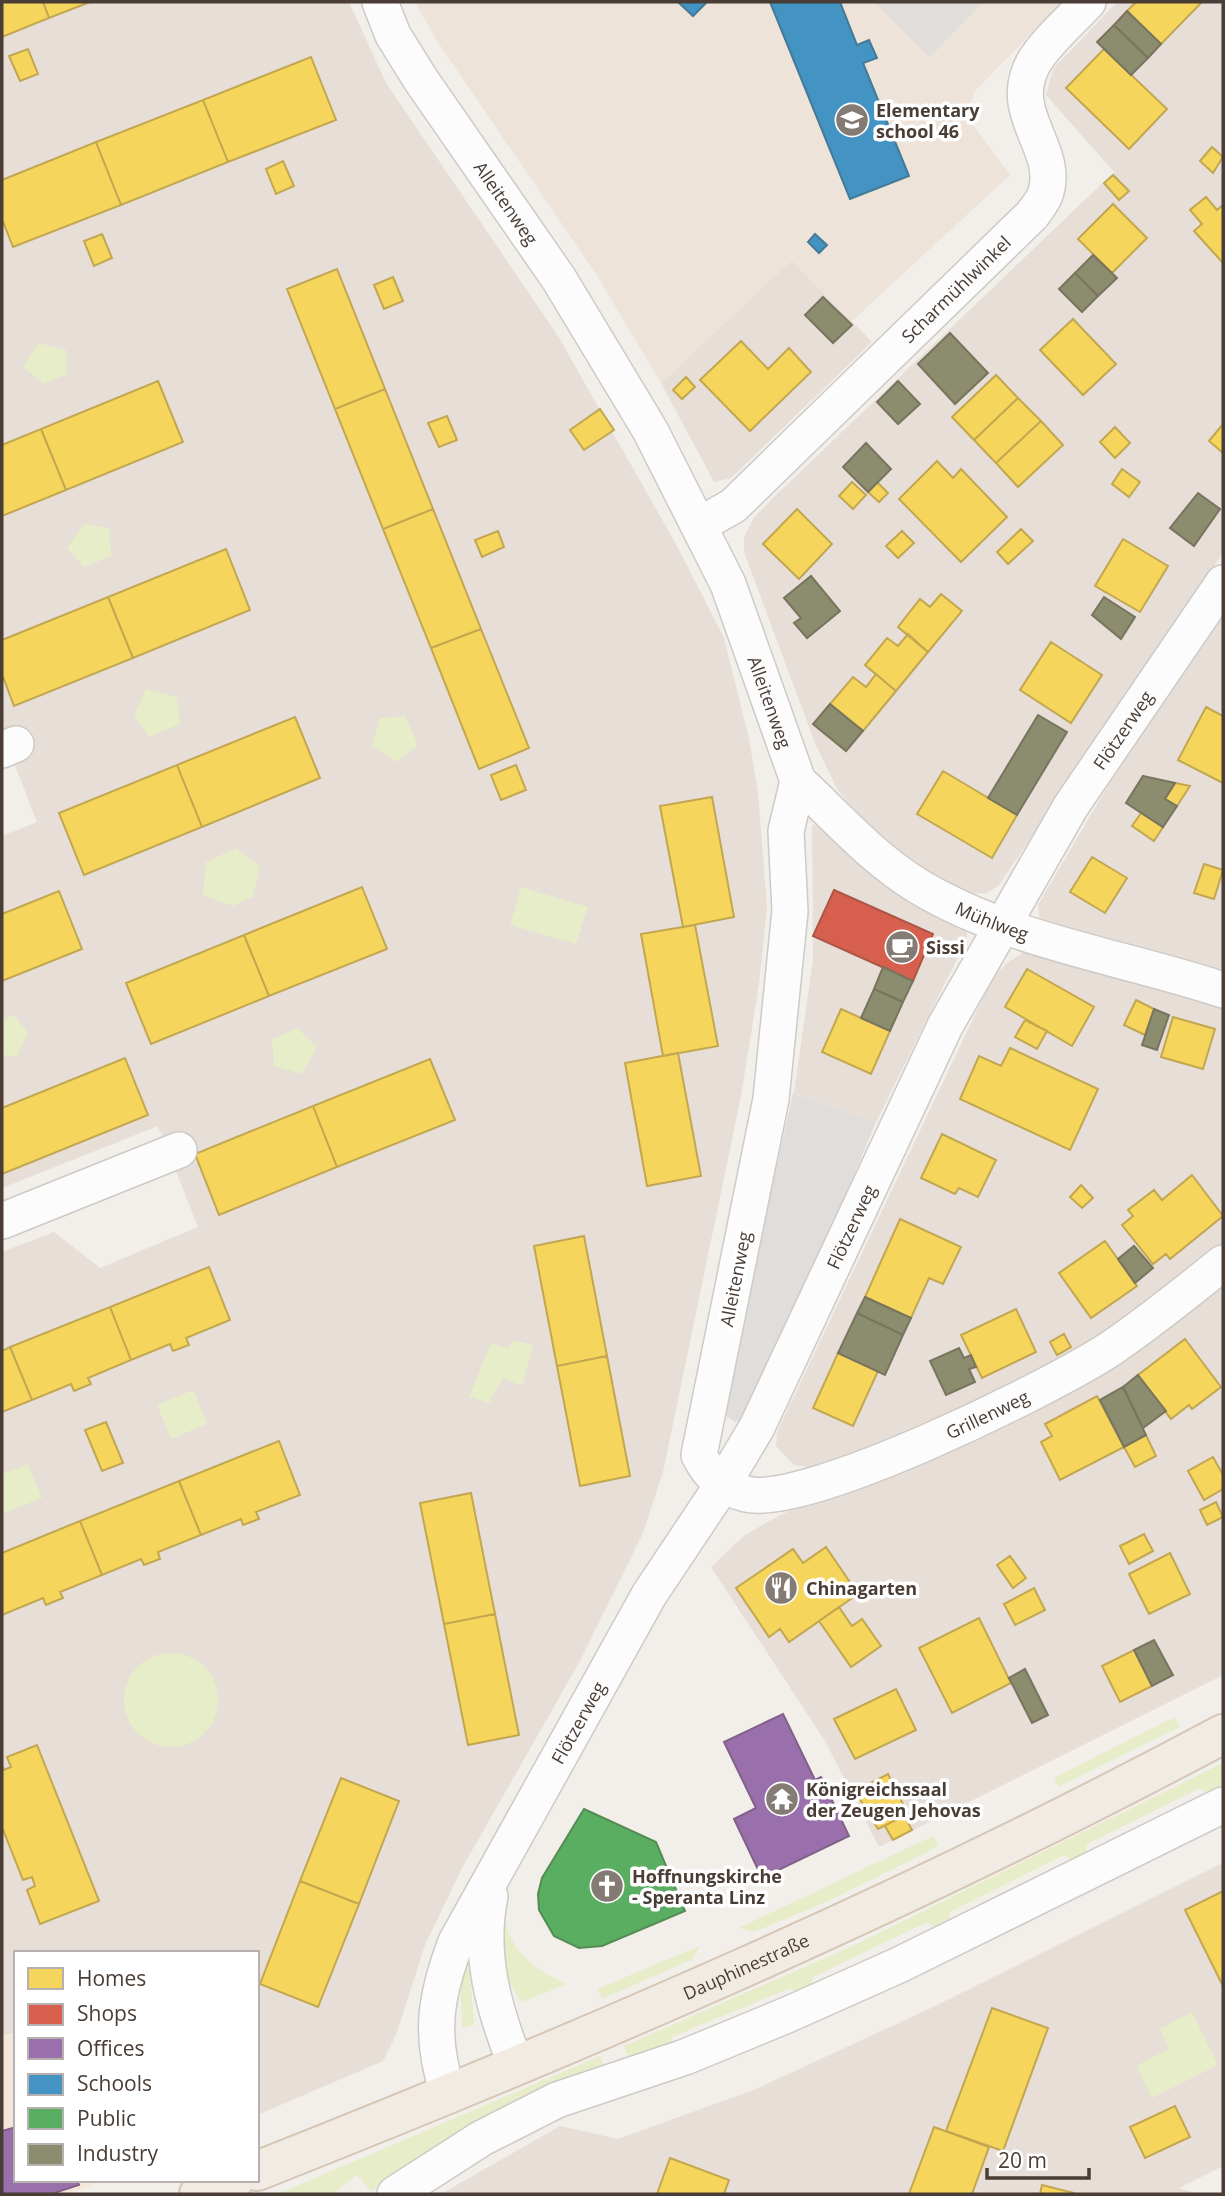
<svg xmlns="http://www.w3.org/2000/svg" width="1225" height="2196" font-family="'Open Sans',sans-serif">
	<style>
		.residential { fill: #e6ded7 }
		.commercial { fill: #f5e6dc }
		.education { fill: #ede3d8 }
		.green { fill: #e6edc8 }
		.parking { fill: #e1ddda }
		.homes { fill: #f6d55c; stroke: #c2a750; stroke-width: 2 }
		.shops { fill: #d6604d; stroke: #ac5646; stroke-width: 2 }
		.offices { fill: #9970ab; stroke: #816188; stroke-width: 2 }
		.schools { fill: #4393c3; stroke: #457998; stroke-width: 2 }
		.public { fill: #5aae61; stroke: #558c54; stroke-width: 2 }
		.industry { fill: #8c8c6e; stroke: #78745d; stroke-width: 2 }
		.lines { fill: none; stroke-linecap: round; stroke-linejoin: round }
		.minor-casing { stroke: #cecac6; stroke-width: 38 }
		.major-casing { stroke: #d6c6b6; stroke-width: 42 }
		.minor { stroke: #fdfcfc; stroke-width: 35 }
		.major { stroke: #f1ebe4; stroke-width: 38 }
		.labels { text-anchor: middle; dominant-baseline: central; stroke-width: 7; stroke-linejoin: round; paint-order: stroke }
		.poi-label { font-size: 18px; font-weight: bold; fill: #493d35; stroke: #fff; text-anchor: start }
		.street-label { font-size: 18px; fill: #493d35; stroke: #fff }
	</style>
	<rect width="100%" height="100%" fill="#f2eeea"/>
	<path class="residential" d="M2 2H349L386 83 558 336 676 544 724 638 749 739 758 792 767 907 759 984 741 1096 663 1472 643 1533 580 1661 462 1868 425 1945 396 2035 383 2061 257 2115V1953H16V2032L2 2036V1252L54 1232 100 1268 198 1227 158 1126 2 1188V836L37 822 2 732Z
		M1117 2H1223V553L999 885 987 893 974 894 963 892 906 860 873 833 837 789 815 743 744 552V537L753 519 774 497 1114 172 1046 95 1053 69Z
		M792 260 872 342 731 478 714 482 661 383Z
		M1223 613V977L1047 925 1039 916 1038 905 1143 726Z
		M822 824 967 931V939L876 1122 794 1093 813 960 812 825Z
		M1029 949 1223 1005V1247L1090 1348 953 1419 814 1468 794 1465 776 1446 777 1432 993 977 1007 963Z
		M1223 1278V1675L879 1847 825 1741 711 1567 745 1535 780 1515 818 1499Z
		M1223 1863V2166L1179 2188 1198 2194H441L560 2126 618 2139 756 2089 931 2008Z"/>
	<path class="commercial" d="M16 2032V2180H90L92 2186 65 2194H2V2036Z"/>
	<path class="education" d="M415 2H1062L975 91 969 110 974 126 1010 175 852 321 792 260 661 383 598 277 437 41Z"/>
	<path class="green" d="M38 343 66 350 67 374 44 384 23 367Z
		M85 523 110 529 111 556 84 567 67 548Z
		M146 689 177 697 180 724 149 737 134 715Z
		M405 716 418 745 396 762 372 745 380 718Z
		M236 848 260 867 253 897 233 906 203 896 206 862Z
		M521 887 588 907 576 944 510 925Z
		M14 1015 28 1033 17 1056 2 1055V1020Z
		M297 1028 317 1047 302 1074 274 1066 272 1039Z
		M514 1340 533 1345 522 1386 503 1378 489 1403 469 1397 491 1343 508 1348Z
		M193 1390 207 1424 171 1439 157 1405Z
		M28 1464 42 1498 5 1513 2 1504V1474Z
		M124 1700a47 47 0 1 1 94 0a47 47 0 1 1-94 0Z
		M1175 1717 1180 1727 1058 1787 1054 1778Z
		M1223 1763 1221 1788 1209 1794 1200 1788 1087 1844 1085 1856 1074 1861 1064 1855 950 1912 948 1924 938 1929 927 1922 813 1977 811 1988 800 1994 790 1988 672 2037 670 2048 630 2061 624 2046 853 1946Z
		M933 1836 939 1846 826 1902 754 1932 739 1928Z
		M506 1889C498 1940 523 1964 567 1984L522 2002C498 1972 493 1926 506 1889Z
		M700 1946 693 1959 602 1999 597 1989Z
		M468 1947 474 2025 462 2028 460 1970Z
		M1192 2012 1218 2065 1152 2098 1136 2066 1169 2049 1160 2029Z
		M600 2056 605 2068 538 2094 448 2138 371 2191 357 2175 333 2194H278Z"/>
	<path class="parking" d="M874 2H983L930 57Z
		M793 1093 876 1122 800 1303 741 1420 735 1422 727 1417 725 1411 735 1353Z"/>
	<path class="homes" d="M2 2H43L49 18 2 37Z
		M43 2H90L49 18Z
		M1136 2H1202L1161 44 1127 11Z
		M28 49 38 74 20 81 9 56Z
		M1104 49 1167 109 1129 149 1066 88Z
		M311 57 336 120 228 162 203 100Z
		M203 100 228 162 121 205 96 142Z
		M96 142 121 205 13 247 2 219V180Z
		M1212 147 1223 157 1213 173 1200 161Z
		M283 161 294 186 276 194 266 169Z
		M1113 175 1129 191 1119 200 1104 183Z
		M1206 197 1217 210 1223 205V263L1194 231 1202 224 1190 210Z
		M1113 204 1147 238 1112 273 1078 239Z
		M102 234 112 258 94 266 84 241Z
		M337 269 385 389 335 409 287 289Z
		M393 277 403 301 384 309 374 285Z
		M1073 319 1116 364 1083 395 1040 350Z
		M741 341 768 369 789 348 811 372 750 431 700 380Z
		M996 375 1018 398 974 440 952 417Z
		M686 377 695 387 682 399 673 390Z
		M158 381 183 442 66 490 41 429Z
		M385 389 433 509 383 529 335 409Z
		M1018 398 1041 421 996 463 974 440Z
		M600 409 614 430 584 450 570 430Z
		M447 416 457 440 439 447 428 423Z
		M1041 421 1063 445 1018 487 996 463Z
		M1223 424V453L1209 441Z
		M1115 427 1130 443 1115 458 1100 442Z
		M41 429 66 490 2 516V445Z
		M937 461 953 478 961 469 1007 517 961 562 899 499Z
		M1122 469 1140 482 1129 497 1112 484Z
		M852 482 866 495 853 509 839 496Z
		M877 482 888 493 879 502 868 492Z
		M433 509 481 629 431 648 383 529Z
		M797 509 832 544 799 579 763 544Z
		M1021 529 1033 541 1008 564 997 552Z
		M498 531 504 547 482 557 475 540Z
		M902 531 914 543 898 558 886 546Z
		M1123 539 1168 566 1140 612 1095 586Z
		M226 549 250 610 133 658 108 597Z
		M941 594 962 611 928 652 898 627 920 599 930 607Z
		M108 597 133 658 14 706 2 674V640Z
		M481 629 529 748 479 769 431 648Z
		M908 634 928 652 896 691 865 665 887 638 898 646Z
		M1051 642 1102 675 1071 723 1020 690Z
		M876 674 896 691 863 731 830 704 853 677 866 687Z
		M1206 707 1223 716V783L1178 760Z
		M295 717 320 778 202 827 177 765Z
		M177 765 202 827 84 875 59 813Z
		M516 765 526 790 501 800 491 775Z
		M943 771 1017 815 992 858 917 814Z
		M1175 783 1190 786 1177 806 1165 799Z
		M712 797 734 917 683 927 660 806Z
		M1141 813 1163 827 1154 841 1132 826Z
		M1092 857 1127 878 1105 913 1070 892Z
		M1204 864 1223 870 1214 899 1194 893Z
		M362 887 387 949 269 996 244 935Z
		M59 891 82 949 2 981V914Z
		M695 925 718 1046 663 1056 641 934Z
		M244 935 269 996 151 1044 126 983Z
		M1027 969 1094 1007 1072 1046 1005 1007Z
		M1136 1000 1154 1009 1145 1035 1124 1025Z
		M841 1009 890 1031 871 1074 822 1052Z
		M1173 1017 1215 1029 1203 1069 1161 1057Z
		M1025 1020 1047 1031 1037 1049 1015 1037Z
		M1010 1048 1098 1089 1070 1150 960 1099 979 1056 1001 1066Z
		M678 1053 701 1176 647 1186 625 1063Z
		M125 1058 148 1115 2 1174V1108Z
		M430 1059 455 1120 337 1167 313 1106Z
		M313 1106 337 1167 219 1215 195 1154Z
		M942 1134 996 1160 978 1197 959 1188 955 1194 921 1178Z
		M1192 1175 1223 1216 1170 1259 1166 1254 1153 1264 1122 1225 1133 1216 1128 1210 1154 1190 1162 1200Z
		M1081 1185 1093 1198 1082 1208 1070 1197Z
		M900 1219 961 1247 943 1284 929 1278 911 1318 865 1297Z
		M584 1236 607 1356 557 1366 534 1246Z
		M1105 1241 1137 1286 1091 1318 1059 1273Z
		M209 1267 230 1320 186 1338 189 1345 173 1351 170 1344 131 1360 110 1307Z
		M110 1307 131 1360 88 1378 91 1384 74 1391 71 1384 32 1400 10 1347Z
		M1016 1309 1036 1352 982 1378 961 1335Z
		M1064 1334 1071 1347 1057 1355 1050 1342Z
		M1185 1339 1221 1387 1192 1409 1189 1405 1171 1419 1138 1375Z
		M10 1347 32 1400 2 1412V1351Z
		M838 1353 878 1371 853 1426 813 1408Z
		M607 1356 630 1476 580 1486 557 1366Z
		M1097 1396 1124 1447 1060 1480 1041 1442 1052 1436 1045 1424Z
		M106 1422 123 1463 102 1471 85 1430Z
		M1146 1435 1156 1456 1135 1467 1124 1447Z
		M279 1441 300 1495 256 1512 259 1519 243 1525 241 1519 201 1535 179 1481Z
		M1213 1457 1223 1475V1489L1204 1500 1188 1471Z
		M179 1481 201 1535 158 1552 160 1559 144 1565 141 1559 102 1575 80 1521Z
		M471 1493 495 1614 444 1624 420 1503Z
		M1216 1502 1223 1517 1207 1525 1200 1510Z
		M80 1521 102 1575 60 1592 63 1598 46 1605 43 1598 2 1615V1553Z
		M1144 1534 1153 1551 1129 1564 1120 1546Z
		M826 1547 858 1594 789 1642 780 1629 769 1637 736 1588 793 1549 803 1563Z
		M1170 1553 1190 1594 1149 1614 1129 1574Z
		M1010 1556 1026 1578 1013 1588 997 1565Z
		M1034 1588 1045 1610 1015 1625 1004 1604Z
		M839 1607 852 1626 862 1619 881 1646 851 1667 819 1621Z
		M495 1614 519 1735 468 1745 444 1624Z
		M979 1618 1011 1683 952 1713 919 1648Z
		M1134 1650 1152 1686 1120 1702 1102 1666Z
		M896 1689 916 1730 855 1759 834 1719Z
		M37 1745 99 1901 40 1924 27 1890 35 1886 32 1877 23 1880 2 1827V1765L4 1770 11 1767 7 1757Z
		M888 1774 908 1814 878 1829 855 1791Z
		M341 1778 399 1801 359 1904 300 1881Z
		M904 1815 912 1830 893 1840 885 1826Z
		M300 1881 359 1904 318 2007 260 1984Z
		M1223 1891V1986L1185 1910Z
		M992 2008 1048 2028 1003 2151 946 2131Z
		M1175 2106 1190 2137 1145 2158 1130 2127Z
		M934 2127 989 2147 972 2194H909Z
		M670 2158 729 2180 724 2194H657Z
		M1042 2185 1074 2193V2194H1040Z"/>
	<path class="shops" d="M834 890 933 934 913 981 813 936Z"/>
	<path class="offices" d="M783 1714 815 1780 821 1777 849 1836 762 1878 734 1819 756 1808 724 1742Z
		M16 2127V2180H77L79 2185 51 2194H2V2131Z"/>
	<path class="schools" d="M678 2H707L693 16Z
		M770 2H840L857 45 869 40 877 58 863 63 909 176 850 199Z
		M815 234 827 245 819 253 808 242Z"/>
	<path class="public" d="M584 1809 656 1842 685 1911 602 1946 579 1948 554 1936 539 1910 538 1894 542 1878Z"/>
	<path class="industry" d="M1127 11 1161 44 1148 58 1114 25Z
		M1114 25 1148 58 1131 75 1097 42Z
		M1093 255 1117 278 1098 296 1075 273Z
		M1075 273 1098 296 1082 312 1059 289Z
		M823 297 852 325 833 343 805 315Z
		M950 333 988 373 955 404 918 364Z
		M898 381 920 404 898 424 877 402Z
		M866 443 891 469 868 492 843 467Z
		M1198 493 1220 509 1194 546 1170 528Z
		M811 576 840 611 807 638 794 623 801 618 784 598Z
		M1104 597 1135 617 1121 639 1092 615Z
		M830 704 863 731 846 751 813 724Z
		M1038 715 1067 732 1017 815 988 798Z
		M1143 776 1175 783 1165 799 1177 806 1163 827 1126 803Z
		M883 967 913 981 903 1002 874 989Z
		M874 989 903 1002 890 1031 861 1018Z
		M1154 1009 1169 1015 1157 1050 1142 1045Z
		M1134 1246 1153 1268 1135 1283 1118 1259Z
		M865 1297 911 1318 903 1335 857 1313Z
		M857 1313 903 1335 885 1375 838 1353Z
		M959 1348 964 1358 971 1355 976 1367 969 1369 975 1382 946 1395 930 1361Z
		M1138 1375 1166 1411 1143 1428 1123 1387Z
		M1123 1387 1146 1435 1124 1447 1100 1400Z
		M1154 1640 1173 1675 1152 1686 1134 1650Z
		M1025 1669 1048 1715 1032 1723 1009 1678Z"/>
	<g class="lines">
		<g class="minor-casing">
			<g id="minor">
				<path id="s1" d="M380 2 393 35 421 80 559 279 650 430 728 584 798 781 786 831 790 911 771 1099 699 1455C709 1475 722 1488 746 1494 807 1509 1057 1385 1113 1347 1151 1321 1187 1292 1223 1263"/>
				<path id="s2" d="M699 525 733 506 1032 215C1037 208 1044 200 1046 192 1059 147 1005 113 1034 62 1045 43 1072 19 1088 2"/>
				<path d="M2 750 16 744"/>
				<path id="s3" d="M798 781C837 817 872 858 918 886 1011 942 1121 956 1223 990"/>
				<path d="M2 1221 179 1150"/>
				<path d="M490 1896C478 1955 494 2010 516 2065"/>
				<path id="s4" d="M448 2093C429 2036 435 1997 456 1942L649 1595 723 1484 757 1427 945 1026 1071 806 1223 583"/>
				<path d="M395 2194 482 2138 557 2100 685 2057 787 2015 899 1965 1223 1805"/>
			</g>
		</g>
		<g class="major-casing">
			<g id="major">
				<path id="s5" d="M257 2171C586 2041 911 1901 1223 1734"/>
				<path d="M199 2194 234 2180"/>
			</g>
		</g>
		<use href="#minor" class="minor"/>
		<use href="#major" class="major"/>
	</g>
	<defs>
		<g id="school-disc" transform="scale(1.75)"><circle r="9.5" fill="#847b74" stroke="#fff"/><path d="M0-5L7-2L0 1L-7-2ZM-4 1L0 2.5L4 1V4Q0 6-4 4Z" fill="#fff"/></g>
		<g id="cafe-disc" transform="scale(1.75)"><circle r="9.5" fill="#847b74" stroke="#fff"/><path d="M-5.5-4.5H6V0H3Q3 3.5 0 3.5H-2.5Q-5.5 3.5-5.5 0ZM3-3.2v2h1.7v-2ZM-6 4.5H4V6H-6Z" fill="#fff"/></g>
		<g id="restaurant-disc" transform="scale(1.75)"><circle r="9.5" fill="#847b74" stroke="#fff"/><path d="M-5-6h1v4h1v-4h1v4h1v-4h1v5L-1.5 .5V6h-2V.5L-5-1ZM5-6V6H3V1.5H1.5Q1.5-4 5-6Z" fill="#fff"/></g>
		<g id="temple-disc" transform="scale(1.75)"><circle r="9.5" fill="#847b74" stroke="#fff"/><path d="M0-6L5-2H3V0L6.5 2.5H4V6H1.5V3h-3V6H-4V2.5H-6.5L-3 0V-2H-5Z" fill="#fff"/></g>
		<g id="church-disc" transform="scale(1.75)"><circle r="9.5" fill="#847b74" stroke="#fff"/><path d="M-1.2-6h2.4v3.5h3.3v2.4h-3.3V6h-2.4V-.1h-3.3v-2.4h3.3Z" fill="#fff"/></g>
	</defs>
	<g fill-rule="evenodd">
		<use href="#school-disc" x="852" y="120"/>
		<use href="#cafe-disc" x="902" y="947"/>
		<use href="#restaurant-disc" x="781" y="1588"/>
		<use href="#temple-disc" x="782" y="1799"/>
		<use href="#church-disc" x="607" y="1886"/>
	</g>
	<g class="labels">
		<g class="poi-label">
			<text x="876" y="110">Elementary<tspan x="876" dy="21">school 46</tspan></text>
			<text x="926" y="947">Sissi</text>
			<text x="806" y="1588">Chinagarten</text>
			<text x="806" y="1789">Königreichssaal<tspan x="806" dy="21">der Zeugen Jehovas</tspan></text>
			<text x="632" y="1876">Hoffnungskirche<tspan x="632" dy="21">- Speranta Linz</tspan></text>
		</g>
		<g class="street-label">
			<text stroke="none"><textPath href="#s1" startOffset="238">Alleitenweg</textPath></text>
			<text stroke="none"><textPath href="#s2" startOffset="350">Scharmühlwinkel</textPath></text>
			<text stroke="none"><textPath href="#s1" startOffset="805">Alleitenweg</textPath></text>
			<text stroke="none"><textPath href="#s4" startOffset="1540">Flötzerweg</textPath></text>
			<text stroke="none"><textPath href="#s3" startOffset="242">Mühlweg</textPath></text>
			<text stroke="none"><textPath href="#s4" startOffset="973">Flötzerweg</textPath></text>
			<text transform="translate(735 1279) rotate(-79)">Alleitenweg</text>
			<text stroke="none"><textPath href="#s1" startOffset="1892">Grillenweg</textPath></text>
			<text stroke="none"><textPath href="#s4" startOffset="406">Flötzerweg</textPath></text>
			<text stroke="none"><textPath href="#s5" startOffset="530">Dauphinestraße</textPath></text>
		</g>
	</g>
	<rect width="1225" height="2196" fill="none" stroke="#493d35" stroke-width="7"/>
	<rect x="14" y="1951" width="245" height="231" fill="#ffffff" stroke="#b6b1ae" stroke-width="2"/>
	<rect x="28" y="1968" width="35" height="21" fill="#f6d55c" stroke="#b6b1ae" stroke-width="2"/>
	<text x="77" y="1986" font-size="21" fill="#493d35">Homes</text>
	<rect x="28" y="2004" width="35" height="21" fill="#d6604d" stroke="#b6b1ae" stroke-width="2"/>
	<text x="77" y="2021" font-size="21" fill="#493d35">Shops</text>
	<rect x="28" y="2038" width="35" height="21" fill="#9970ab" stroke="#b6b1ae" stroke-width="2"/>
	<text x="77" y="2056" font-size="21" fill="#493d35">Offices</text>
	<rect x="28" y="2074" width="35" height="21" fill="#4393c3" stroke="#b6b1ae" stroke-width="2"/>
	<text x="77" y="2091" font-size="21" fill="#493d35">Schools</text>
	<rect x="28" y="2108" width="35" height="21" fill="#5aae61" stroke="#b6b1ae" stroke-width="2"/>
	<text x="77" y="2126" font-size="21" fill="#493d35">Public</text>
	<rect x="28" y="2144" width="35" height="21" fill="#8c8c6e" stroke="#b6b1ae" stroke-width="2"/>
	<text x="77" y="2161" font-size="21" fill="#493d35">Industry</text>
	<path d="M987 2168v10h102v-10" fill="none" stroke="#493d35" stroke-width="3.5"/>
	<text x="998" y="2168" font-size="21" fill="#493d35" stroke="#ffffff" stroke-width="5" paint-order="stroke">20 m</text>
</svg>
